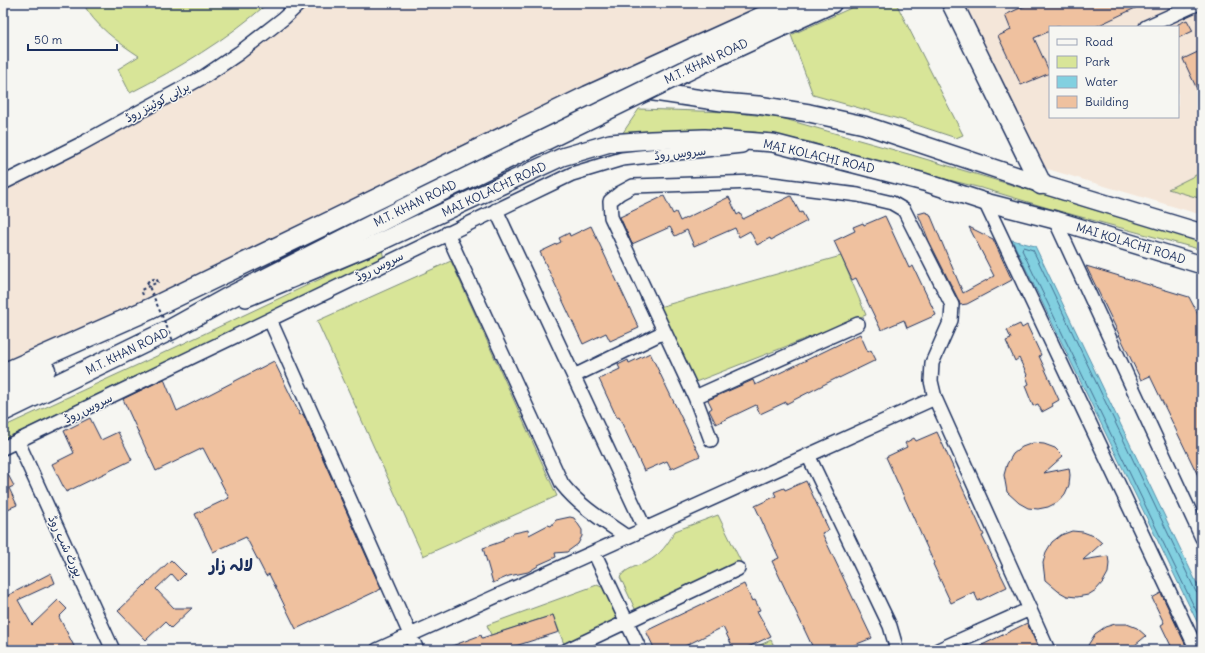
<svg xmlns="http://www.w3.org/2000/svg" width="1205" height="653" font-family="Delius,'Playpen Sans Arabic',sans-serif">
	<style>
		.built { fill: #f4e6d9; fill-rule: evenodd }
		.green { fill: #d8e598; stroke: #7a8a7b }
		.water { fill: #82d0e0; stroke: #5990ac }
		.lines { fill: none; stroke-linecap: round; stroke-linejoin: round }
		.shore { stroke: #446f92; stroke-width: 1 }
		.building { fill: #efc19f; stroke: #1b2f5e }
		.minor-casing { stroke: #1b2f5e; stroke-width: 16 }
		.major-casing { stroke: #1b2f5e; stroke-width: 20 }
		.highway-casing { stroke: #1b2f5e; stroke-width: 23 }
		.path { stroke: #1b2f5e; stroke-width: 2; stroke-dasharray: 3 3; stroke-linecap: butt }
		.minor { stroke: #f6f6f2; stroke-width: 13 }
		.major { stroke: #f6f6f2; stroke-width: 17 }
		.highway { stroke: #f6f6f2; stroke-width: 20 }
		.highway-bridge-casing { stroke: #1b2f5e; stroke-width: 23; stroke-linecap: butt }
		.path-bridge { stroke: #1b2f5e; stroke-width: 2; stroke-dasharray: 3 3; stroke-linecap: butt }
		.highway-bridge { stroke: #f6f6f2; stroke-width: 20 }
		.labels { text-anchor: middle; dominant-baseline: central; stroke-width: 3; stroke-linejoin: round; paint-order: stroke }
		.street-label { font-size: 12px; fill: #1b2f5e; stroke: #f6f6f2 }
		.district-label { font-size: 16px; font-weight: bold; fill: #1b2f5e; stroke: #f6f6f2 }
	</style>
	<rect width="100%" height="100%" fill="#f6f6f2"/>
	<filter id="ink" filterUnits="userSpaceOnUse"><feTurbulence type="fractalNoise" baseFrequency=".025" numOctaves="2"/><feDisplacementMap in="SourceGraphic" scale="8" xChannelSelector="R" yChannelSelector="G"/><feConvolveMatrix kernelMatrix="1 2 1 2 8 2 1 2 1" color-interpolation-filters="sRGB"/></filter>
	<g filter="url(#ink)">
		<path class="built" d="M300 3H781L486 137 125 309 3 364V184L205 76Z
			M962 3H1202V215L1044 168ZM1050 27H1178V117H1050Z"/>
		<path class="green" d="M83 3H268C226 40 179 68 130 93L118 69 139 56C119 43 94 25 83 3Z
			M862 3H896L963 135 956 138 902 120 813 95 791 35Z
			M639 109 729 112 781 118 912 155 1202 242V250L1048 208 985 189 854 156 810 142 755 132 692 131 622 134Z
			M1202 172V199L1168 189Z
			M382 250 384 259 123 382 3 440V427L159 355Z
			M841 256 866 315 693 383 659 307Z
			M451 261 557 496 423 556 317 321Z
			M718 515 743 566 636 611 620 577C626 568 638 566 647 562 660 555 668 544 675 531Z
			M597 585 604 588 620 619 564 644 553 615 491 635 487 625Z
			M771 640 776 650H749Z"/>
		<path class="water" d="M1012 240 1035 246 1202 594V632Z"/>
		<g class="lines">
			<path class="shore" d="M1202 595 1199 594 1196 592 1033 250 1023 247 1022 250 1202 623"/>
		</g>
		<path class="building" d="M1031 3H1146L1095 27H1050V31L1034 38 1050 73 1021 85 998 36 1011 30 1005 15Z
			M1187 20 1193 31 1178 38V24Z
			M1202 50V100L1183 59Z
			M664 196 673 214 676 212 680 221 729 197 737 215 740 213 743 219 791 196 800 213 802 212 807 221 771 240 770 238 757 245 750 231 739 237 735 228 694 246 687 230 675 236 670 227 632 244 620 217Z
			M925 212 930 214 963 293 994 276 969 227 993 239 1012 280 967 304 960 305 959 301 929 241 918 214Z
			M885 216 909 268 913 266 936 315 907 328 904 320 881 330 856 278 852 280 834 241 855 231 853 227 863 223 864 225Z
			M591 226 639 328 610 341 606 333 583 344 540 252 561 242 559 238 569 233 570 236Z
			M1086 266 1189 297 1202 322V484L1150 376 1141 380Z
			M1020 324 1022 328 1027 325 1041 355 1039 356 1059 400 1052 404 1053 406 1042 412 1038 404 1033 406 1025 386 1029 384 1026 376 1027 375 1019 358 1015 361 1006 341 1011 339 1007 330Z
			M860 334 868 352 871 350 876 360 839 378V377L823 385 786 404V402L760 414 756 405 716 424 709 410 712 408 708 400 753 380 755 385Z
			M650 353 700 456 671 469 667 461 644 471 619 417 617 418 599 379 620 369 618 365 628 360 629 363Z
			M274 361 300 415 303 414 381 589 296 629 269 574 266 576 246 537 213 552 195 514 229 498 203 448 156 471 123 399 164 379 177 411Z
			M90 418 101 440 118 432 132 460 66 492 52 464 74 453 64 431Z
			M937 432 984 535 982 536 1007 587 978 601 974 592 951 603 933 564 934 563 886 457 907 447 905 443 914 438 916 441Z
			M1033 443 1044 444 1055 448 1063 456 1044 473 1069 468 1070 475 1069 485 1065 494 1058 502 1048 507 1038 509 1028 508 1019 503 1007 492 1004 475 1007 464 1013 454 1022 447Z
			M3 465 14 486 9 488 17 505 3 511Z
			M806 481 829 530 822 533 872 638 852 646 854 650H814L772 561 779 558 755 506 776 496 774 492 784 488 785 490Z
			M570 517 574 518 582 530V536L578 544 567 552 555 553 556 557 538 565V566L528 572 509 576 493 583 483 548 503 541V539L514 533 528 530 529 535 548 525 551 526 556 520Z
			M1072 531 1083 532 1094 536 1102 543 1083 560 1108 556 1109 563 1108 573 1103 582 1096 590 1088 595 1077 597 1067 596 1058 591 1045 580 1043 563 1046 552 1052 542 1061 535Z
			M171 560 185 574 178 581 172 574 156 589 174 608H192L171 628 165 622 146 640 118 611Z
			M51 573 55 583 18 600 32 625 58 600 67 609 59 617 76 650H3V598Z
			M744 584 752 601 755 600 760 610 757 611 771 636 742 650H734L723 627 677 650H655L646 631Z
			M1161 593 1188 650H1173L1161 625 1164 623 1152 598Z
			M553 615 559 632 503 650H444V649L481 635 482 638Z
			M1027 623 1039 650H972Z
			M1115 624H1127L1137 628 1146 636 1129 650H1085L1095 634 1105 627Z"/>
		<g class="lines">
			<g class="minor-casing">
				<path id="minor" d="M1146 27 1199 3
					M3 183 79 145 205 76 239 53 284 18 300 3
					M985 202 1197 650
					M496 210 645 529
					M1055 220 1202 538
					M447 233 562 484C579 506 604 521 627 537
					M270 320 417 650
					M574 376 664 332
					M695 397 858 324
					M711 440 695 397 611 217 610 201 620 193 633 186 756 182 858 195 892 203 904 210 952 305 951 320 932 363 931 381 935 398 1048 650
					M18 442 113 650
					M3 448 572 174 622 159 742 146
					M808 455 890 626 895 643 896 650
					M594 552 640 650
					M377 650 935 398
					M567 650 738 569
					M938 650 1030 609"/>
			</g>
			<g class="major-casing">
				<path id="major" d="M641 90 722 102 758 105 809 113 864 125 1041 184 1202 233
					M246 298 371 246 562 157 610 143 651 140 705 138 773 143 924 182 985 202 1055 220 1202 265"/>
			</g>
			<g class="highway-casing">
				<path id="highway" d="M952 3 1041 184
					M706 61 831 3
					M3 374 150 309 334 220 588 96 793 3
					M3 390 45 370
					M3 411 172 329 228 298 420 201"/>
			</g>
			<path class="path" d="M143 295 141 290 158 282 156 278 147 282"/>
			<use href="#minor" class="minor"/>
			<use href="#major" class="major"/>
			<use href="#highway" class="highway"/>
			<g class="highway-bridge-casing">
				<path id="highway-bridge" d="M420 201 706 61"/>
			</g>
			<path class="path-bridge" d="M147 282 174 343"/>
			<use href="#highway-bridge" class="highway-bridge"/>
		</g>
	</g>
	<g class="labels">
		<g class="street-label">
			<text transform="translate(706 61) rotate(-25)">M.T. KHAN ROAD</text>
			<text transform="translate(157 102) rotate(-28)">پرانی کوئینز روڈ</text>
			<text transform="translate(680 153) rotate(-6)">سروس روڈ</text>
			<text transform="translate(819 156) rotate(13)">MAI KOLACHI ROAD</text>
			<text transform="translate(494 189) rotate(-25)">MAI KOLACHI ROAD</text>
			<text transform="translate(415 203) rotate(-26)">M.T. KHAN ROAD</text>
			<text transform="translate(1131 243) rotate(17)">MAI KOLACHI ROAD</text>
			<text transform="translate(379 266) rotate(-26)">سروس روڈ</text>
			<text transform="translate(127 351) rotate(-26)">M.T. KHAN ROAD</text>
			<text transform="translate(88 408) rotate(-26)">سروس روڈ</text>
			<text transform="translate(66 546) rotate(65)">پورٹ شپ روڈ</text>
		</g>
		<g class="district-label">
			<text x="231" y="565">لالہ زار</text>
		</g>
	</g>
	<rect width="1205" height="653" fill="none" stroke="#f6f6f2" stroke-width="16"/>
	<rect x="8" y="8" width="1189" height="637" fill="none" stroke="#1b2f5e" stroke-width="1.5" filter="url(#ink)"/>
	<rect x="1049" y="26" width="130" height="92" fill="#f6f6f2" stroke="#9ea6b7"/>
	<rect x="1057" y="39" width="20" height="6" fill="#f6f6f2" stroke="#9ea6b7"/>
	<text x="1085" y="46" font-size="12" fill="#1b2f5e">Road</text>
	<rect x="1057" y="56" width="20" height="12" fill="#d8e598" stroke="#9ea6b7"/>
	<text x="1085" y="66" font-size="12" fill="#1b2f5e">Park</text>
	<rect x="1057" y="76" width="20" height="12" fill="#82d0e0" stroke="#9ea6b7"/>
	<text x="1085" y="86" font-size="12" fill="#1b2f5e">Water</text>
	<rect x="1057" y="96" width="20" height="12" fill="#efc19f" stroke="#9ea6b7"/>
	<text x="1085" y="106" font-size="12" fill="#1b2f5e">Building</text>
	<path d="M28 44v6h89v-6" fill="none" stroke="#1b2f5e" stroke-width="2"/>
	<text x="34" y="44" font-size="12" fill="#1b2f5e" stroke="#f6f6f2" stroke-width="3" paint-order="stroke">50 m</text>
</svg>
